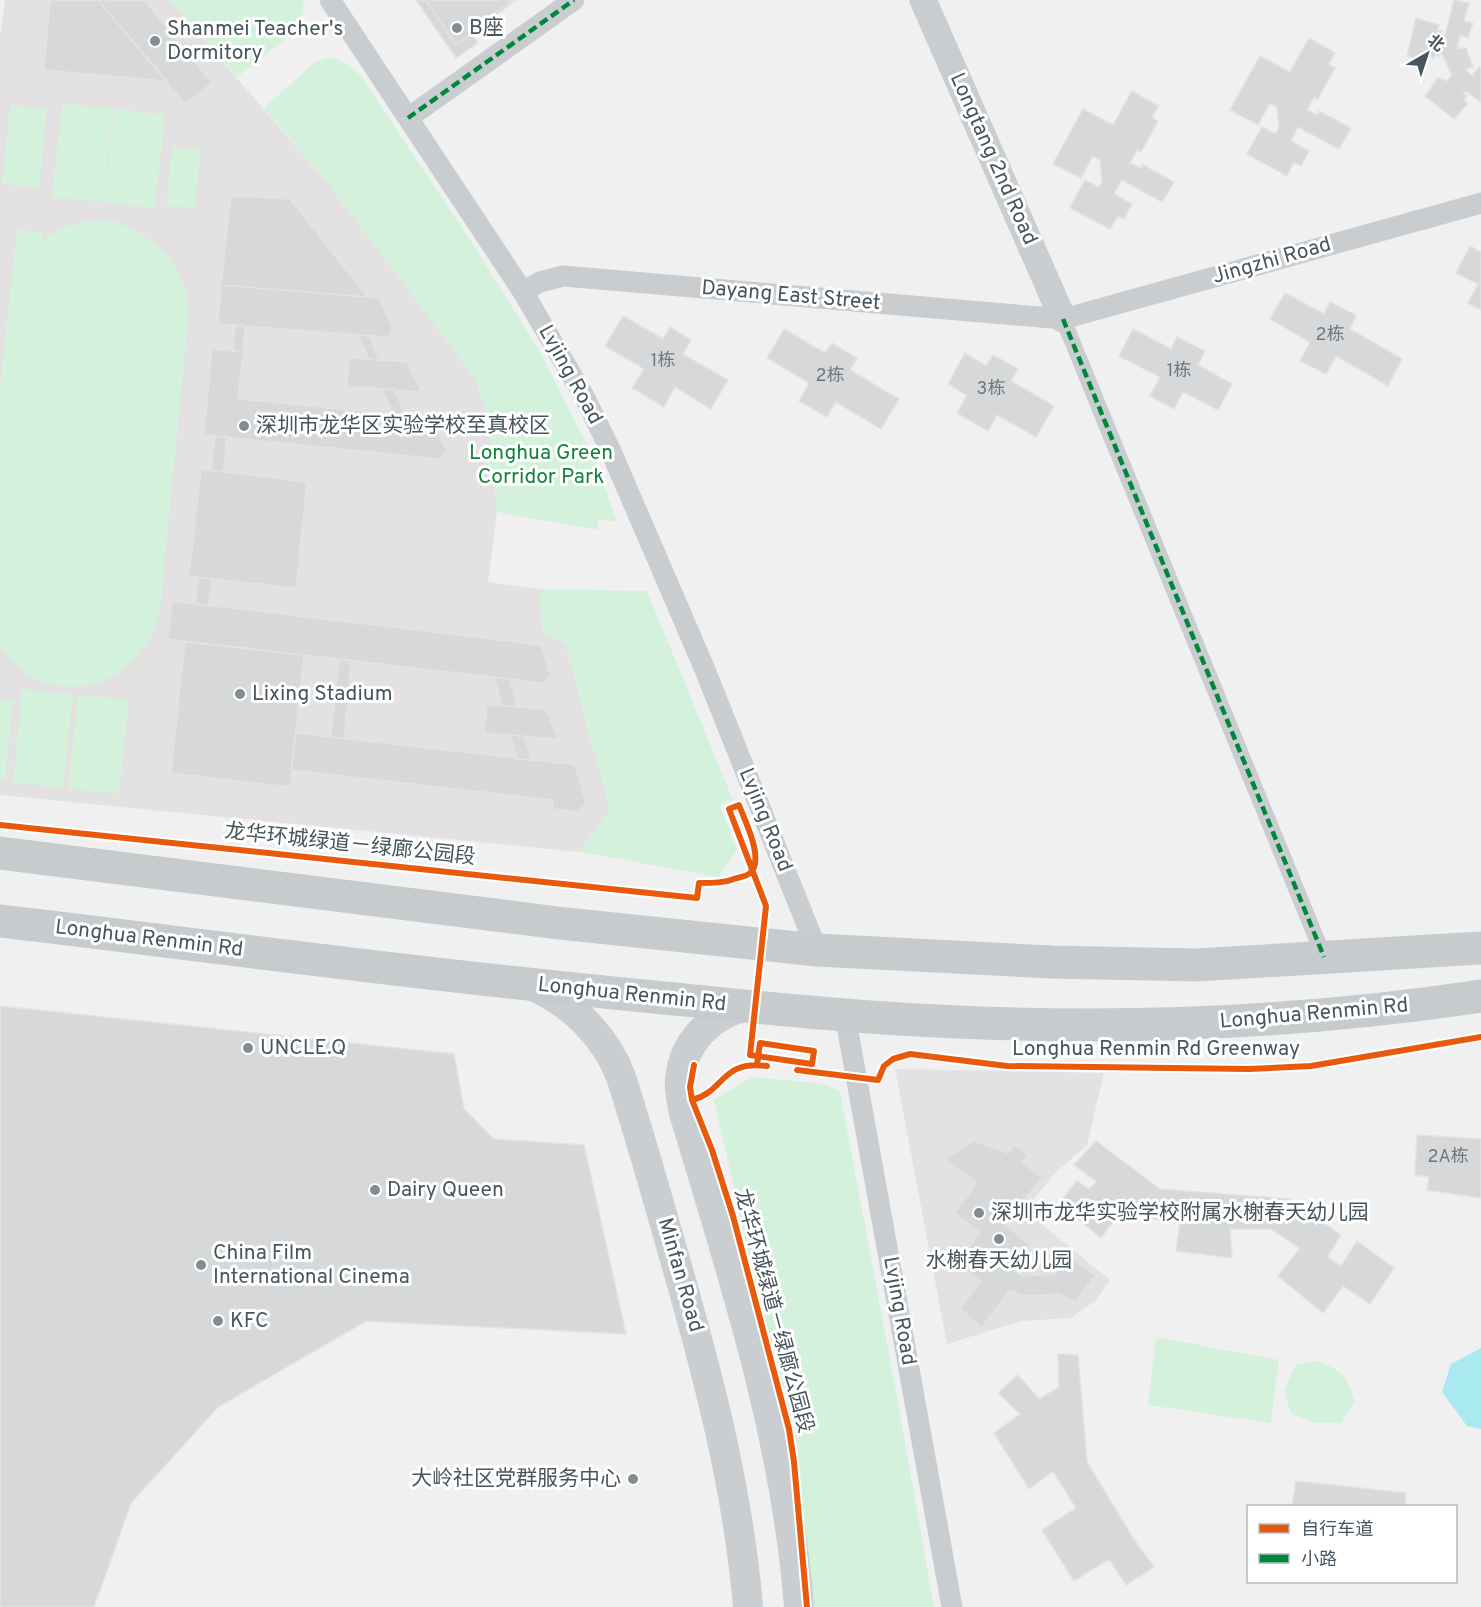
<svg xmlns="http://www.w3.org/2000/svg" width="1481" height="1607" font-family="Overpass,'Noto Sans SC',sans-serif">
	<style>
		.education { fill: #e3e1e2 }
		.green { fill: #d4f1db }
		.water { fill: #a8eaef }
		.building { fill: #d7d8d9; stroke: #e2e2e3; stroke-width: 1.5 }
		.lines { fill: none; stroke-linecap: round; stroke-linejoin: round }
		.pedestrian { stroke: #cacdcf; stroke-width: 16 }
		.minor { stroke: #cacdcf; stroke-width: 21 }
		.tertiary { stroke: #cacdcf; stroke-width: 27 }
		.secondary { stroke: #caced1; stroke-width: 30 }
		.primary { stroke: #c6cbcd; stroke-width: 33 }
		.quiet { stroke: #00873e; stroke-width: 4.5; stroke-dasharray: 9 4.5; stroke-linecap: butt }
		.cycleway-casing { stroke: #fff; stroke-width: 10 }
		.cycleway { stroke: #e8590c; stroke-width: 6 }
		.poi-dot { fill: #828c91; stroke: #fff; stroke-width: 2 }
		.labels { text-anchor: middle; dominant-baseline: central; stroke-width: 6; stroke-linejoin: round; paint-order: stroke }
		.number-label { font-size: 18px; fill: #6c787e }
		.poi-label { font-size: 21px; fill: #47565e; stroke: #fff; text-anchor: start }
		.street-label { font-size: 21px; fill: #47565e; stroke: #fff }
		.park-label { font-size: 21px; fill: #14833d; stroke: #fff }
	</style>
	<rect width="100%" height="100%" fill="#f1f0f0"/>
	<path class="education" d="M5 0H169L326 181 475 378 487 411 490 441 485 461 495 487 497 512 488 582 539 589 543 634 565 643 610 810 580 852 0 795V37Z
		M895 1069 1104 1073 1087 1145 1053 1175 1031 1203 1040 1223 1110 1280 1095 1301 1071 1318 1021 1321 947 1344Z"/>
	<path class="green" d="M169 0H303C304 7 304 12 301 19 291 38 255 63 237 77Z
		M326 58C340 57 350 66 360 75L474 246 539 350 597 465 617 522 598 519V530L497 512 495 487 485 461 490 441 487 411 475 378 326 181 264 108 315 62Z
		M62 103 113 109 103 202 52 197Z
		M10 105 47 109 39 188 2 184Z
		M114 109 165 115 155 208 104 203Z
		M172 147 201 150 195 208 166 205Z
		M89 221C97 221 105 220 112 221 120 223 127 227 134 230 166 246 185 274 189 310L160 611C157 618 156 627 153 633 129 679 83 699 35 679 21 673 11 660 0 649V385L17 230 43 232 42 241C57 228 71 223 89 221Z
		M539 589 647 591 733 800 720 805 737 850 719 877 580 852 610 810 565 643 543 635Z
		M22 689 73 695 63 788 13 782Z
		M78 695 129 700 119 794 68 788Z
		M0 699 13 701 5 780 0 779Z
		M752 1077 826 1084 840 1092 893 1375 934 1607H807L793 1451 714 1100Z
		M1156 1337 1279 1360 1271 1423 1148 1405Z
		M1319 1361C1344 1372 1347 1376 1355 1402L1341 1423H1313L1291 1413 1284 1390 1296 1364Z"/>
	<path class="water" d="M1481 1348V1429L1467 1426 1442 1392 1451 1364Z"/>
	<path class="building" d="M50 0H98L167 81 44 70Z
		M98 0H144L212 83 185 104Z
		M416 0H513L477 25 481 31 473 36 478 43 456 58Z
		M426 0H516L456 45Z
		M1454 0 1469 3 1464 21 1473 23 1468 38 1460 35 1457 48H1466L1473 67 1465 69 1472 76 1479 67 1481 69V102L1466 91 1463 94 1467 96 1464 100 1468 103 1454 119 1425 96 1438 78 1447 81 1452 75 1442 54 1440 53 1439 56 1435 55 1434 58 1429 56 1428 61 1407 56 1416 18 1439 25 1437 30 1442 31 1441 35 1445 36Z
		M1309 38 1335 53 1329 64 1335 68 1318 99 1314 97 1307 110 1317 115 1319 111 1351 128 1339 149 1298 127 1291 141 1309 151 1301 166 1294 162 1287 176 1247 154 1262 127 1276 134 1279 127 1277 107 1270 103 1258 125 1230 110 1260 56 1290 72Z
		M1132 91 1159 106 1152 117 1158 121 1141 152 1137 150 1130 163 1141 168 1142 164 1174 182 1162 202 1122 180 1114 194 1132 204 1124 219 1118 216 1110 229 1070 208 1085 180 1099 187 1102 181 1100 160 1093 156 1081 178 1053 164 1083 109 1113 125Z
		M231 196 290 199 367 297 221 285Z
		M1470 246 1481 252V310L1468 303 1478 284 1456 273Z
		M221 285 379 298 392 328 388 337 218 324Z
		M1285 293 1324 314 1330 302 1356 315 1350 329 1402 359 1388 386 1336 356 1326 374 1300 361 1310 342 1270 319Z
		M623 316 663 339 670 327 691 340 683 354 728 380 711 409 675 387 664 407 632 388 644 369 605 346Z
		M235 325 245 326 243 352 233 351Z
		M784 329 825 353 832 343 857 358 850 370 899 399 881 429 836 402 827 417 799 401 809 383 767 358Z
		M1133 329 1171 349 1177 337 1205 351 1198 365 1232 384 1218 410 1183 392 1174 409 1150 396 1160 377 1119 356Z
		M358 335 369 336 379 360 369 359Z
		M212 349 243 352 238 399 432 418 446 451 440 459 204 435Z
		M965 353 986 366 993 355 1018 369 1011 381 1054 406 1036 437 997 415 988 431 957 413 967 395 948 384Z
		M349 358 407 362 421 392 347 386Z
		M382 388 394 389 406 416 394 414Z
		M215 436 227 437 223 472 211 471Z
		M201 469 307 482 296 588 189 576Z
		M199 577 212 579 208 606 195 604Z
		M172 601 541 645 550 675 544 683 168 639Z
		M185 642 304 655 290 787 171 773Z
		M339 660 351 661 344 739 331 737Z
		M494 678 510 679 517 707 503 706Z
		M487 705 545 709 559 739 484 733Z
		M296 733 575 765 586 803 579 812 553 809V800L291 770Z
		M510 735 524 736 531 760 518 759Z
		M0 1006 454 1054 464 1109 494 1139 584 1145 626 1334 366 1321 218 1407 131 1503 94 1607H0Z
		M1417 1135 1481 1139V1198L1427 1190 1429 1177 1415 1175Z
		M974 1141 1008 1153 1014 1144 1028 1155 1022 1162 1042 1178 1004 1224 1030 1245 1012 1268 1022 1276 1054 1274 1068 1255 1095 1276 1075 1302 1059 1294 1024 1296 1010 1290 982 1327 960 1308 981 1282 957 1263 980 1233 955 1213 977 1183 945 1159Z
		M1096 1141 1160 1189 1289 1199 1341 1235 1327 1257 1341 1266 1357 1241 1394 1268 1370 1304 1343 1286 1323 1313 1278 1276 1300 1248 1271 1229H1230L1232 1258 1176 1251 1180 1222 1118 1215 1101 1238 1059 1203 1077 1181 1089 1189 1097 1182 1074 1165Z
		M1058 1354 1078 1355 1087 1462 1133 1538 1154 1567 1126 1585 1109 1559 1074 1581 1042 1530 1076 1508 1053 1471 1029 1489 994 1433 1020 1414 998 1393 1018 1375 1039 1399 1059 1387Z
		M1296 1481 1406 1493 1405 1506H1292Z"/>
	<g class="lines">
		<path class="pedestrian" d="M1063 319 1324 957"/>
		<path class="minor" d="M330 0 523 292 584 396 610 449 703 665 817 950
			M408 118 574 0
			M523 292 540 282 563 276 1063 319 1481 203
			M845 1015 952 1607"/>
		<path class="tertiary" d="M923 0 1063 319"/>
		<path class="secondary" d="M530 985C571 1002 605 1035 621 1077 640 1136 657 1196 674 1256 707 1371 738 1487 748 1607
			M748 1006C712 1013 683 1042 680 1080 679 1091 682 1103 684 1113 733 1277 786 1436 799 1607"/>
		<path class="primary" d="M0 853 558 923 817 950 1051 962 1197 965 1481 948
			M0 921C218 947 435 976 654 997 755 1007 857 1018 959 1022 1134 1030 1308 1022 1481 996"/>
		<path class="quiet" d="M408 118 574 0
			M1063 319 1324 957"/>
		<g class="cycleway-casing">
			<path id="cycleway" d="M0 825 697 898 699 883C713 883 725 883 737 878 741 877 747 876 750 873 765 860 745 821 739 805L729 809 766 906 750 1055 812 1064 814 1051 760 1043 757 1065
				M694 1065 690 1087 692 1100 712 1150 733 1216 789 1429 794 1462 807 1607
				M797 1070 878 1080 884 1066 893 1059 910 1054 1007 1066 1249 1069 1311 1066 1481 1037
				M692 1100C726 1091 720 1060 767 1066"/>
		</g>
		<use href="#cycleway" class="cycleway"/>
	</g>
	<g class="poi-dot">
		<circle cx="457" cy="28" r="6"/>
		<circle cx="155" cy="41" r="6"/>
		<circle cx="244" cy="426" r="6"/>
		<circle cx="240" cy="694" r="6"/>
		<circle cx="248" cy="1048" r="6"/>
		<circle cx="375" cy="1190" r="6"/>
		<circle cx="979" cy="1213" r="6"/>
		<circle cx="999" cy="1239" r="6"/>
		<circle cx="201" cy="1265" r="6"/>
		<circle cx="218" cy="1321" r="6"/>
		<circle cx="633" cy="1479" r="6"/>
	</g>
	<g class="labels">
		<g class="number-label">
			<text x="1330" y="335">2栋</text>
			<text x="663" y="361">1栋</text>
			<text x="1179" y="371">1栋</text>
			<text x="830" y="376">2栋</text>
			<text x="991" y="389">3栋</text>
			<text x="1448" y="1157">2A栋</text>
		</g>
		<g class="poi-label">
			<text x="469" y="28">B座</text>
			<text x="167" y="29">Shanmei Teacher's<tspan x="167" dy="24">Dormitory</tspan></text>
			<text x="256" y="426">深圳市龙华区实验学校至真校区</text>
			<text x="252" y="694">Lixing Stadium</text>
			<text x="260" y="1048">UNCLE.Q</text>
			<text x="387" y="1190">Dairy Queen</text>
			<text x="991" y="1213">深圳市龙华实验学校附属水榭春天幼儿园</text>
			<text x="213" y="1253">China Film<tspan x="213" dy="24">International Cinema</tspan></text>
			<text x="999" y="1261" text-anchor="middle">水榭春天幼儿园</text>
			<text x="230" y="1321">KFC</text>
			<text x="621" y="1479" text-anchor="end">大岭社区党群服务中心</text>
		</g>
		<g class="street-label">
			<text transform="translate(993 159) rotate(66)">Longtang 2nd Road</text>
			<text transform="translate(1272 261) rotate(-16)">Jingzhi Road</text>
			<text transform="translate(791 296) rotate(5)">Dayang East Street</text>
			<text transform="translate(570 375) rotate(61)">Lvjing Road</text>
			<text transform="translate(765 820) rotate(68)">Lvjing Road</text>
			<text transform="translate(350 845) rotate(6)">龙华环城绿道－绿廊公园段</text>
			<text transform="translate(149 939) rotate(7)">Longhua Renmin Rd</text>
			<text transform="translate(632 995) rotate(6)">Longhua Renmin Rd</text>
			<text transform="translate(1314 1014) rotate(-5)">Longhua Renmin Rd</text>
			<text x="1156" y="1049">Longhua Renmin Rd Greenway</text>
			<text transform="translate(680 1275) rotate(74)">Minfan Road</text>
			<text transform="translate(773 1311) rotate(75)">龙华环城绿道－绿廊公园段</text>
			<text transform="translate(899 1311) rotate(80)">Lvjing Road</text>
		</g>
		<g class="park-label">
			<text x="541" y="453">Longhua Green<tspan x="541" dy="24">Corridor Park</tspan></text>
		</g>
	</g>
	<rect x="1247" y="1505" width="210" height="78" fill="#ffffff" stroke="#b5bbbf" stroke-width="1.5"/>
	<rect x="1259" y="1524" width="30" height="9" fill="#e8590c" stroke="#b5bbbf" stroke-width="1.5"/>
	<text x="1301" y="1535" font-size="18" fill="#47565e">自行车道</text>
	<rect x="1259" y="1554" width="30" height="9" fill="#00873e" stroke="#b5bbbf" stroke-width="1.5"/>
	<text x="1301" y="1565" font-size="18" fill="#47565e">小路</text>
	<g transform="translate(1427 54) rotate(39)" stroke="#ffffff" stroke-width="4.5" paint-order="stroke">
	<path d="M0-4.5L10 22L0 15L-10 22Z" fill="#47565e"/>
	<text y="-9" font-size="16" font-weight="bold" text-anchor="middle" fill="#47565e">北</text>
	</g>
</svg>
